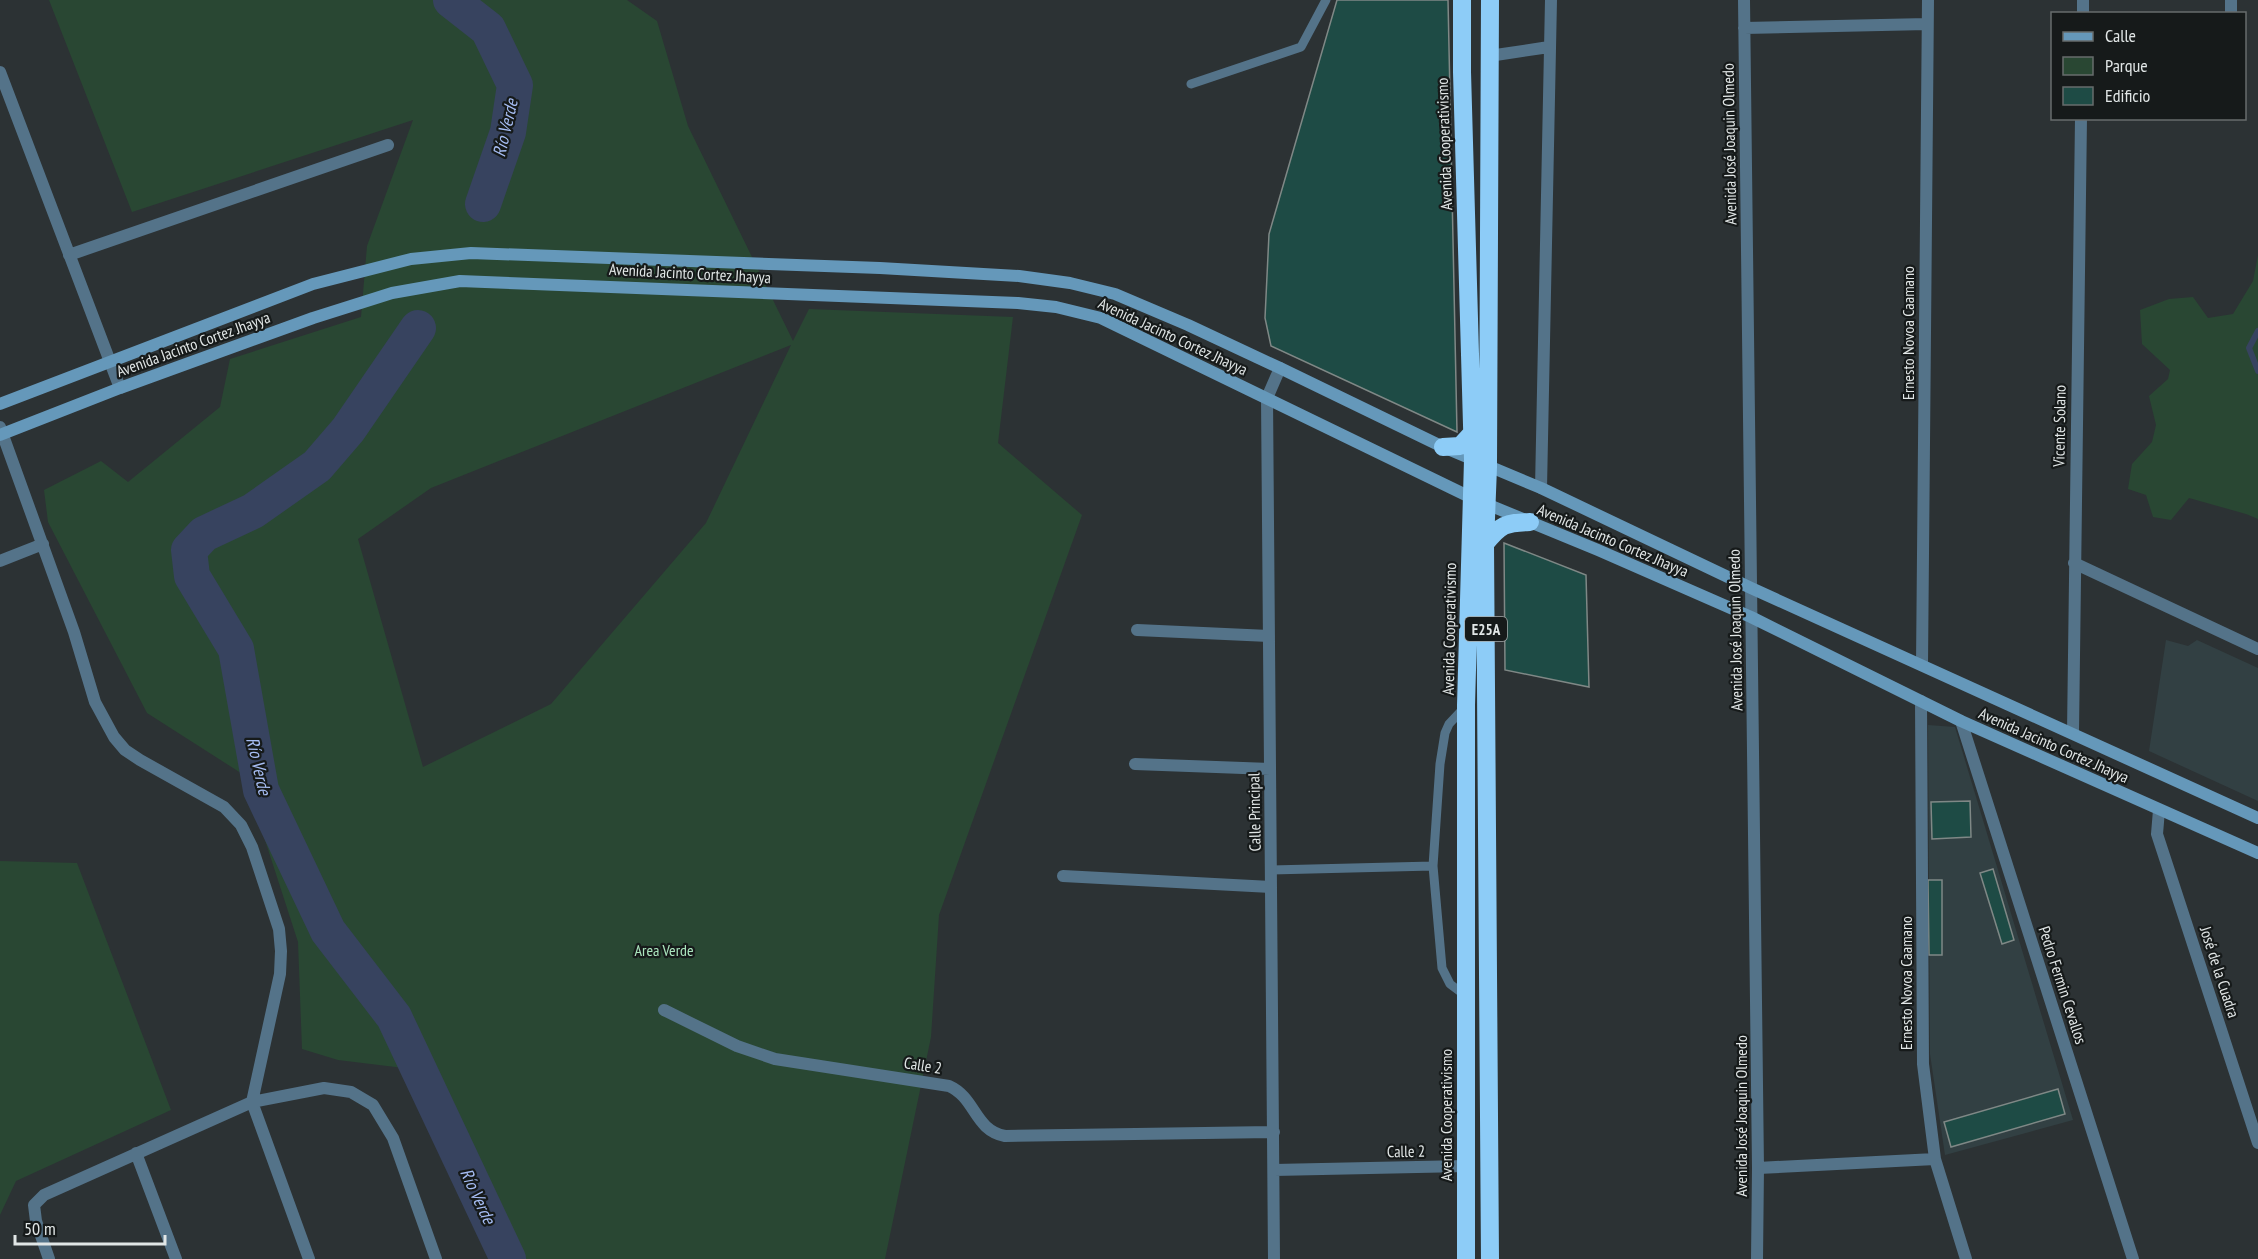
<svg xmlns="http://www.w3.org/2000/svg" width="2258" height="1259" font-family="'PT Sans Narrow',sans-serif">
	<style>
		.built { fill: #324043 }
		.green { fill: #294733; fill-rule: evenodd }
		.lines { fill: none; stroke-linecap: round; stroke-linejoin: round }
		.stream { stroke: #37435f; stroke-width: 6 }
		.river { stroke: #37435f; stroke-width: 36 }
		.building { fill: #1e4b45; stroke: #7f8886; stroke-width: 1.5 }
		.lane { stroke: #547389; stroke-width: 9 }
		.street { stroke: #547389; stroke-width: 12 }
		.secondary { stroke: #6598ba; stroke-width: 12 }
		.highway { stroke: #8dccf7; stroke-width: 18 }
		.labels { text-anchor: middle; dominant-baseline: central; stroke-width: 4.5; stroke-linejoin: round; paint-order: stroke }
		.shield { fill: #161a1a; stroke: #a4a9a9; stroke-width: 1.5 }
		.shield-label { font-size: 15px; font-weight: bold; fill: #e1e6e6 }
		.street-label { font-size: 16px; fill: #e1e6e6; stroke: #161a1a }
		.park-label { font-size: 16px; fill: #abe5be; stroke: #161a1a }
		.water-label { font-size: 18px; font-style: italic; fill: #a6bdf3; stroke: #161a1a }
	</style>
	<rect width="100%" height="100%" fill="#2c3234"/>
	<path class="built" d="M2166 640 2188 646 2197 640 2258 668V801L2149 751Z
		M1928 725 1955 727 2073 1120 1945 1155 1930 1054Z"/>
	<path class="green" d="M49 0H627L657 21 688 126 793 341 809 309 1013 317 998 443 1082 515 939 915 931 1037 885 1259H496L475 1185 420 1070 338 1060 302 1049 298 942 244 775 147 713 48 522 44 490 101 461 128 482 220 407 230 359 361 317 367 246 413 120 132 212ZM791 345 706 523 551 704 423 767 358 539 431 488Z
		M2258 255V519L2246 514 2189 498 2171 520 2153 517 2146 495 2128 489 2132 464 2152 442 2156 425 2149 396 2168 379 2170 370 2142 344 2140 310 2169 299 2193 297 2208 318 2233 314 2253 281Z
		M0 861 77 863 171 1110 16 1181 0 1215Z"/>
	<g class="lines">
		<path class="stream" d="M2258 331 2249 348 2258 371"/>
		<path class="river" d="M451 0 488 29 515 85 508 132 483 204
			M418 328 348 430 317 466 253 511 204 534 189 550 192 576 236 649 261 790 328 931 394 1017 508 1259"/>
	</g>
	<path class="building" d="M1337 0H1448L1457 432 1271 346 1265 318 1269 234Z
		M1504 543 1586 575 1589 687 1505 670Z
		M1970 801 1971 837 1932 839 1931 802Z
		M1993 869 2014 940 2002 944 1980 873Z
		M1928 880H1942V955H1929Z
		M2058 1089 2065 1114 1951 1147 1944 1122Z"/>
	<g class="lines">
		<path class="lane" d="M1191 84 1301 47 1326 0
			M1464 708 1449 724 1445 733 1440 764 1433 866 1442 968 1450 984 1462 993 1465 999
			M1271 870 1433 866"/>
		<path class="street" d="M1744 0 1758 1168 1757 1259
			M2083 14V0
			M2231 14V0
			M1744 28 1927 24
			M1489 56 1549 47
			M0 72 120 388
			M69 255 388 145
			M0 427 74 632 95 702 114 737 125 750 140 760 224 807 241 825 252 847 279 929 281 951 280 974 252 1102 309 1259
			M1541 488 1551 0
			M0 561 43 544
			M2074 563 2258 649
			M1137 630 1269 636
			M1922 665 1928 0
			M1921 701 1923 1064 1935 1159 1966 1259
			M1961 721 2133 1259
			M2073 733 2081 118
			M1135 764 1270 769
			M2159 810 2157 834 2258 1143
			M1063 876 1271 887
			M664 1010 737 1046 775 1059 949 1086C976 1098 974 1130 1005 1136L1274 1132
			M136 1153 176 1259
			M1758 1168 1935 1159
			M1274 1170 1465 1166
			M49 1259 36 1221 34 1205 44 1195 252 1102 324 1088 351 1092 373 1105 393 1138 436 1259
			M1274 1259 1267 398 1280 368"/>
		<path class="secondary" d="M0 404 313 284 411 259 471 253 880 268 1019 276 1070 283 1115 294 1188 325 1280 368 1443 447 1541 488 1751 588 2258 818
			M0 435 120 388 313 318 392 293 460 281 1018 303 1056 307 1101 318 1472 498 1598 550 1751 617 1961 721 2258 853"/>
		<path class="highway" d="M1462 0V72L1473 460 1466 705V1259
			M1490 0 1488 467 1485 544 1490 1259
			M1443 447 1460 446 1472 433
			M1485 544C1501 524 1505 523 1530 522"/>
	</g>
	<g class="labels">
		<rect class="shield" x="1465" y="617" width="42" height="24" rx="4.5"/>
		<g class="shield-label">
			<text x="1486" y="629">E25A</text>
		</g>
		<g class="street-label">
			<text transform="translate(1444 144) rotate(-92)">Avenida Cooperativismo</text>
			<text transform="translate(1729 144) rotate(-91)">Avenida José Joaquin Olmedo</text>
			<text transform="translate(690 273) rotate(3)">Avenida Jacinto Cortez Jhayya</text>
			<text transform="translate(1908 333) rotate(-90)">Ernesto Novoa Caamano</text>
			<text transform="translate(1173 336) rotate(25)">Avenida Jacinto Cortez Jhayya</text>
			<text transform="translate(193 344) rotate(-20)">Avenida Jacinto Cortez Jhayya</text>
			<text transform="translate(2059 426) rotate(-89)">Vicente Solano</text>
			<text transform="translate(1613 540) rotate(23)">Avenida Jacinto Cortez Jhayya</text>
			<text transform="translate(1449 629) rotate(-89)">Avenida Cooperativismo</text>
			<text transform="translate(1735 630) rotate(-91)">Avenida José Joaquin Olmedo</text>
			<text transform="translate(2054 745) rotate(24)">Avenida Jacinto Cortez Jhayya</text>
			<text transform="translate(1254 812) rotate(-91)">Calle Principal</text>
			<text transform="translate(2220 972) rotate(72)">José de la Cuadra</text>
			<text transform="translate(1906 983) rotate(-90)">Ernesto Novoa Caamano</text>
			<text transform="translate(2063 985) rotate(72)">Pedro Fermin Cevallos</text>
			<text transform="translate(923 1065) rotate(9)">Calle 2</text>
			<text transform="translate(1446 1115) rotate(-90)">Avenida Cooperativismo</text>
			<text transform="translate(1741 1116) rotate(-90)">Avenida José Joaquin Olmedo</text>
			<text transform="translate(1406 1151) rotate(-1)">Calle 2</text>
		</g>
		<g class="park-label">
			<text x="664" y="950">Area Verde</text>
		</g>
		<g class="water-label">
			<text transform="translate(505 128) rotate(-77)">Río Verde</text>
			<text transform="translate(259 766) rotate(77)">Río Verde</text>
			<text transform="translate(478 1196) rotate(65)">Río Verde</text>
		</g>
	</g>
	<rect x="2051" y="12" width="195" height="108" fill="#161a1a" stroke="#676c6c" stroke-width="1.5"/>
	<rect x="2063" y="32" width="30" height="9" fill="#6598ba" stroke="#676c6c" stroke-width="1.5"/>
	<text x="2105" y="42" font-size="18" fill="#e1e6e6">Calle</text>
	<rect x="2063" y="57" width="30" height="18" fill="#294733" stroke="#676c6c" stroke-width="1.5"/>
	<text x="2105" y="72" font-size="18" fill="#e1e6e6">Parque</text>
	<rect x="2063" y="87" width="30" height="18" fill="#1e4b45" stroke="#676c6c" stroke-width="1.5"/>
	<text x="2105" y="102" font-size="18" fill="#e1e6e6">Edificio</text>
	<path d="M15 1235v9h150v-9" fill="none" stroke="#e1e6e6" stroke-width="3"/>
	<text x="24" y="1235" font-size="18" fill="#e1e6e6" stroke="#161a1a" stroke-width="4.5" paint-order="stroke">50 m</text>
</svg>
